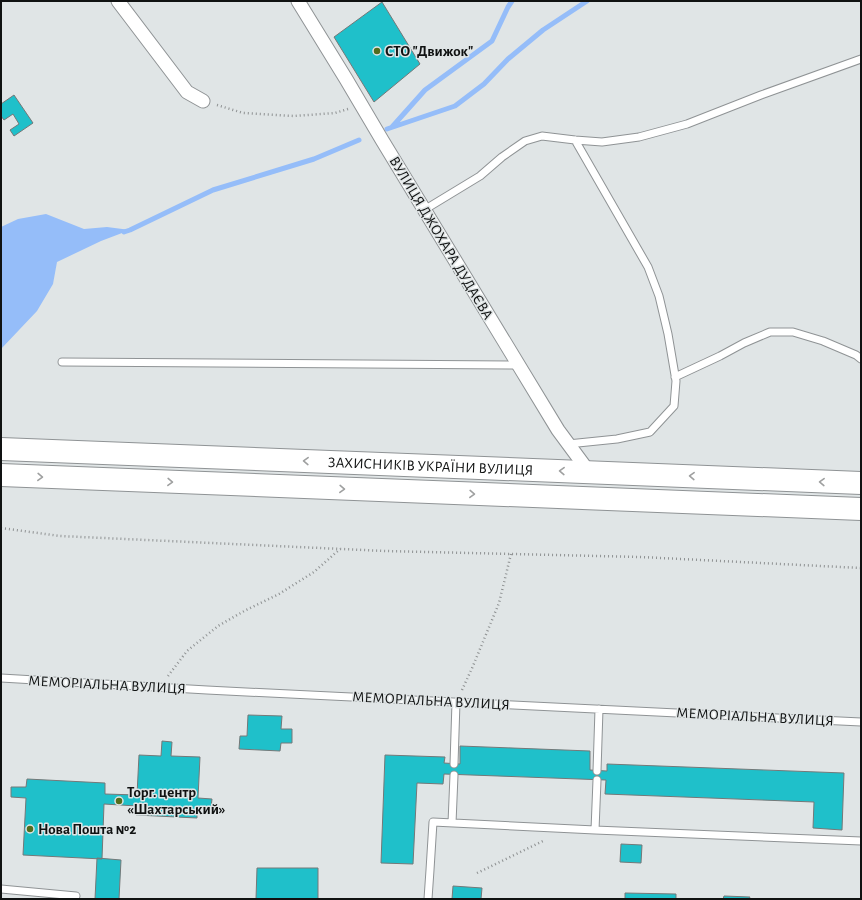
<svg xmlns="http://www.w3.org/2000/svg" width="862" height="900" font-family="'Alegreya Sans',sans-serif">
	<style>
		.water { fill: #95bdf9 }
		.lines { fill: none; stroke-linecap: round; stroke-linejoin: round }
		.stream { stroke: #95bdf9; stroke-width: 5 }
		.building { fill: #1fc0ca; stroke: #747878 }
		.lane-casing { stroke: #8f9395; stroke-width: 9 }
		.street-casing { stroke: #8f9395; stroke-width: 15 }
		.highway-casing { stroke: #8f9395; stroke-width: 24 }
		.path { stroke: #8e9192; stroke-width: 2.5; stroke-dasharray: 1 3; stroke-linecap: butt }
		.lane { stroke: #fff; stroke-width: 7 }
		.street { stroke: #fff; stroke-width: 13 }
		.highway { stroke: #fff; stroke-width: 22 }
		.oneway { stroke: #9fa0a0 }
		.poi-dot { fill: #536c1d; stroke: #e0e5e6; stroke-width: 1.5 }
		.labels { text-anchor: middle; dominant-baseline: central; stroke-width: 3; stroke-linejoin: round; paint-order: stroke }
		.poi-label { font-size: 15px; font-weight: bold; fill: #101212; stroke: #e0e5e6; text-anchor: start }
		.street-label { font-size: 15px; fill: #101212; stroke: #e0e5e6 }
	</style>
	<rect width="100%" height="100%" fill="#e0e5e6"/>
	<path class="water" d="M46 214 84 229 107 227 130 230 101 241 57 262 53 284 37 311 1 349V227L18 219Z"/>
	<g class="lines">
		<path class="stream" d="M392 127 425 90 492 41 508 7 512 1
			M387 129 455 106 484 84 508 59 543 30 587 1
			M124 232 130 230 213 190 314 159 359 140"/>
	</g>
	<path class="building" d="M382 2 420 64 374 102 334 37Z
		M14 95 33 123 14 136 10 130 19 124 13 114 4 120 1 116V104Z
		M248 715 282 716 281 729H292V743H281L280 751 239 749 240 736H247Z
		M162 741 172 742 171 756 200 757 198 798 212 799 211 808 197 807V818L136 815 137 806 104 804 102 859 23 855 26 798 11 797V787H26L27 779 105 783V794L137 795 139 755 161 756Z
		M460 746 590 751V770L607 771V764L844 773 842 830 813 828 814 802 605 794 606 780 444 774 443 784 417 783 413 864 381 863 385 755 445 757 444 763 460 764Z
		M621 844 642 845 641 863 620 862Z
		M97 858 121 860 119 899H95Z
		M257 868H318V899H256Z
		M453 886 482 888 481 899H452Z
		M625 893 676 894V899H625Z
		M724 896 750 897 749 899H723Z"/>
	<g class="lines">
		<g class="lane-casing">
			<path id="lane" d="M424 210 480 176 502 157 525 141 542 136 575 140 602 142 639 137 687 124 761 95 861 59
				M62 362 519 365
				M675 377 720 356 744 343 770 332H793L823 341 856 355 861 359
				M568 444 617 439 650 432 674 406 676 381 668 334 659 296 648 267 575 140
				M1 678 207 690 861 722
				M454 764 456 702
				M597 771 599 709
				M452 823 454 775
				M595 830 861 841
				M1 889 76 896
				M428 899 430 870 433 822 595 830 597 780"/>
		</g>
		<g class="street-casing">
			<path id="street" d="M118 1 187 92 203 101
				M298 1 346 79 382 140 558 430 589 472"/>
		</g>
		<g class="highway-casing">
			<g id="highway">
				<path id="s1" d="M1 449 861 483"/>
				<path d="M1 475 861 509"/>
			</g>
		</g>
		<path class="path" d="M217 105 243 113 294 116 335 113 348 109
			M1 528 60 536 385 551 641 557 861 568
			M168 676 187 651 218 626 246 610 279 594 314 572 340 549
			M462 690 473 666 499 603 511 554
			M477 873 545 840"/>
		<use href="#lane" class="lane"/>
		<use href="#street" class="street"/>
		<use href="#highway" class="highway"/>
	</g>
	<defs><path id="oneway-chevron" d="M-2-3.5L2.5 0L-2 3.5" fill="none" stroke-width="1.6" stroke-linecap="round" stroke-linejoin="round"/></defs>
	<g class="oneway">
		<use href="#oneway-chevron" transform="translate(306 461) rotate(-178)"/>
		<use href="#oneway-chevron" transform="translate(562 471) rotate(-178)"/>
		<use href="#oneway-chevron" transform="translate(692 476) rotate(-178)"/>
		<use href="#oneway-chevron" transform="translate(40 477) rotate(2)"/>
		<use href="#oneway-chevron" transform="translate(170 482) rotate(2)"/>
		<use href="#oneway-chevron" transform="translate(822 482) rotate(-178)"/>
		<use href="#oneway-chevron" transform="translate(342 489) rotate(2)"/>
		<use href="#oneway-chevron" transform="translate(472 494) rotate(2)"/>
	</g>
	<g class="poi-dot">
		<circle cx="377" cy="51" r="4"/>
		<circle cx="119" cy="801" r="4"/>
		<circle cx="30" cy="829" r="4"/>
	</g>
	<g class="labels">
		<g class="poi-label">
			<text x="385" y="51">СТО "Движок"</text>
			<text x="127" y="792">Торг. центр<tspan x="127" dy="17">«Шахтарський»</tspan></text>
			<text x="38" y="829">Нова Пошта №2</text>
		</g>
		<g class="street-label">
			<text transform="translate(441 238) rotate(59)">ВУЛИЦЯ ДЖОХАРА ДУДАЄВА</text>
			<text stroke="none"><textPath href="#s1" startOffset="430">ЗАХИСНИКІВ УКРАЇНИ ВУЛИЦЯ</textPath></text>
			<text transform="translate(107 685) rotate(3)">МЕМОРІАЛЬНА ВУЛИЦЯ</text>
			<text transform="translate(431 701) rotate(3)">МЕМОРІАЛЬНА ВУЛИЦЯ</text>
			<text transform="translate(755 717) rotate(3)">МЕМОРІАЛЬНА ВУЛИЦЯ</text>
		</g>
	</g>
	<rect width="862" height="900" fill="none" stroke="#101212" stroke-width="4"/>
</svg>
